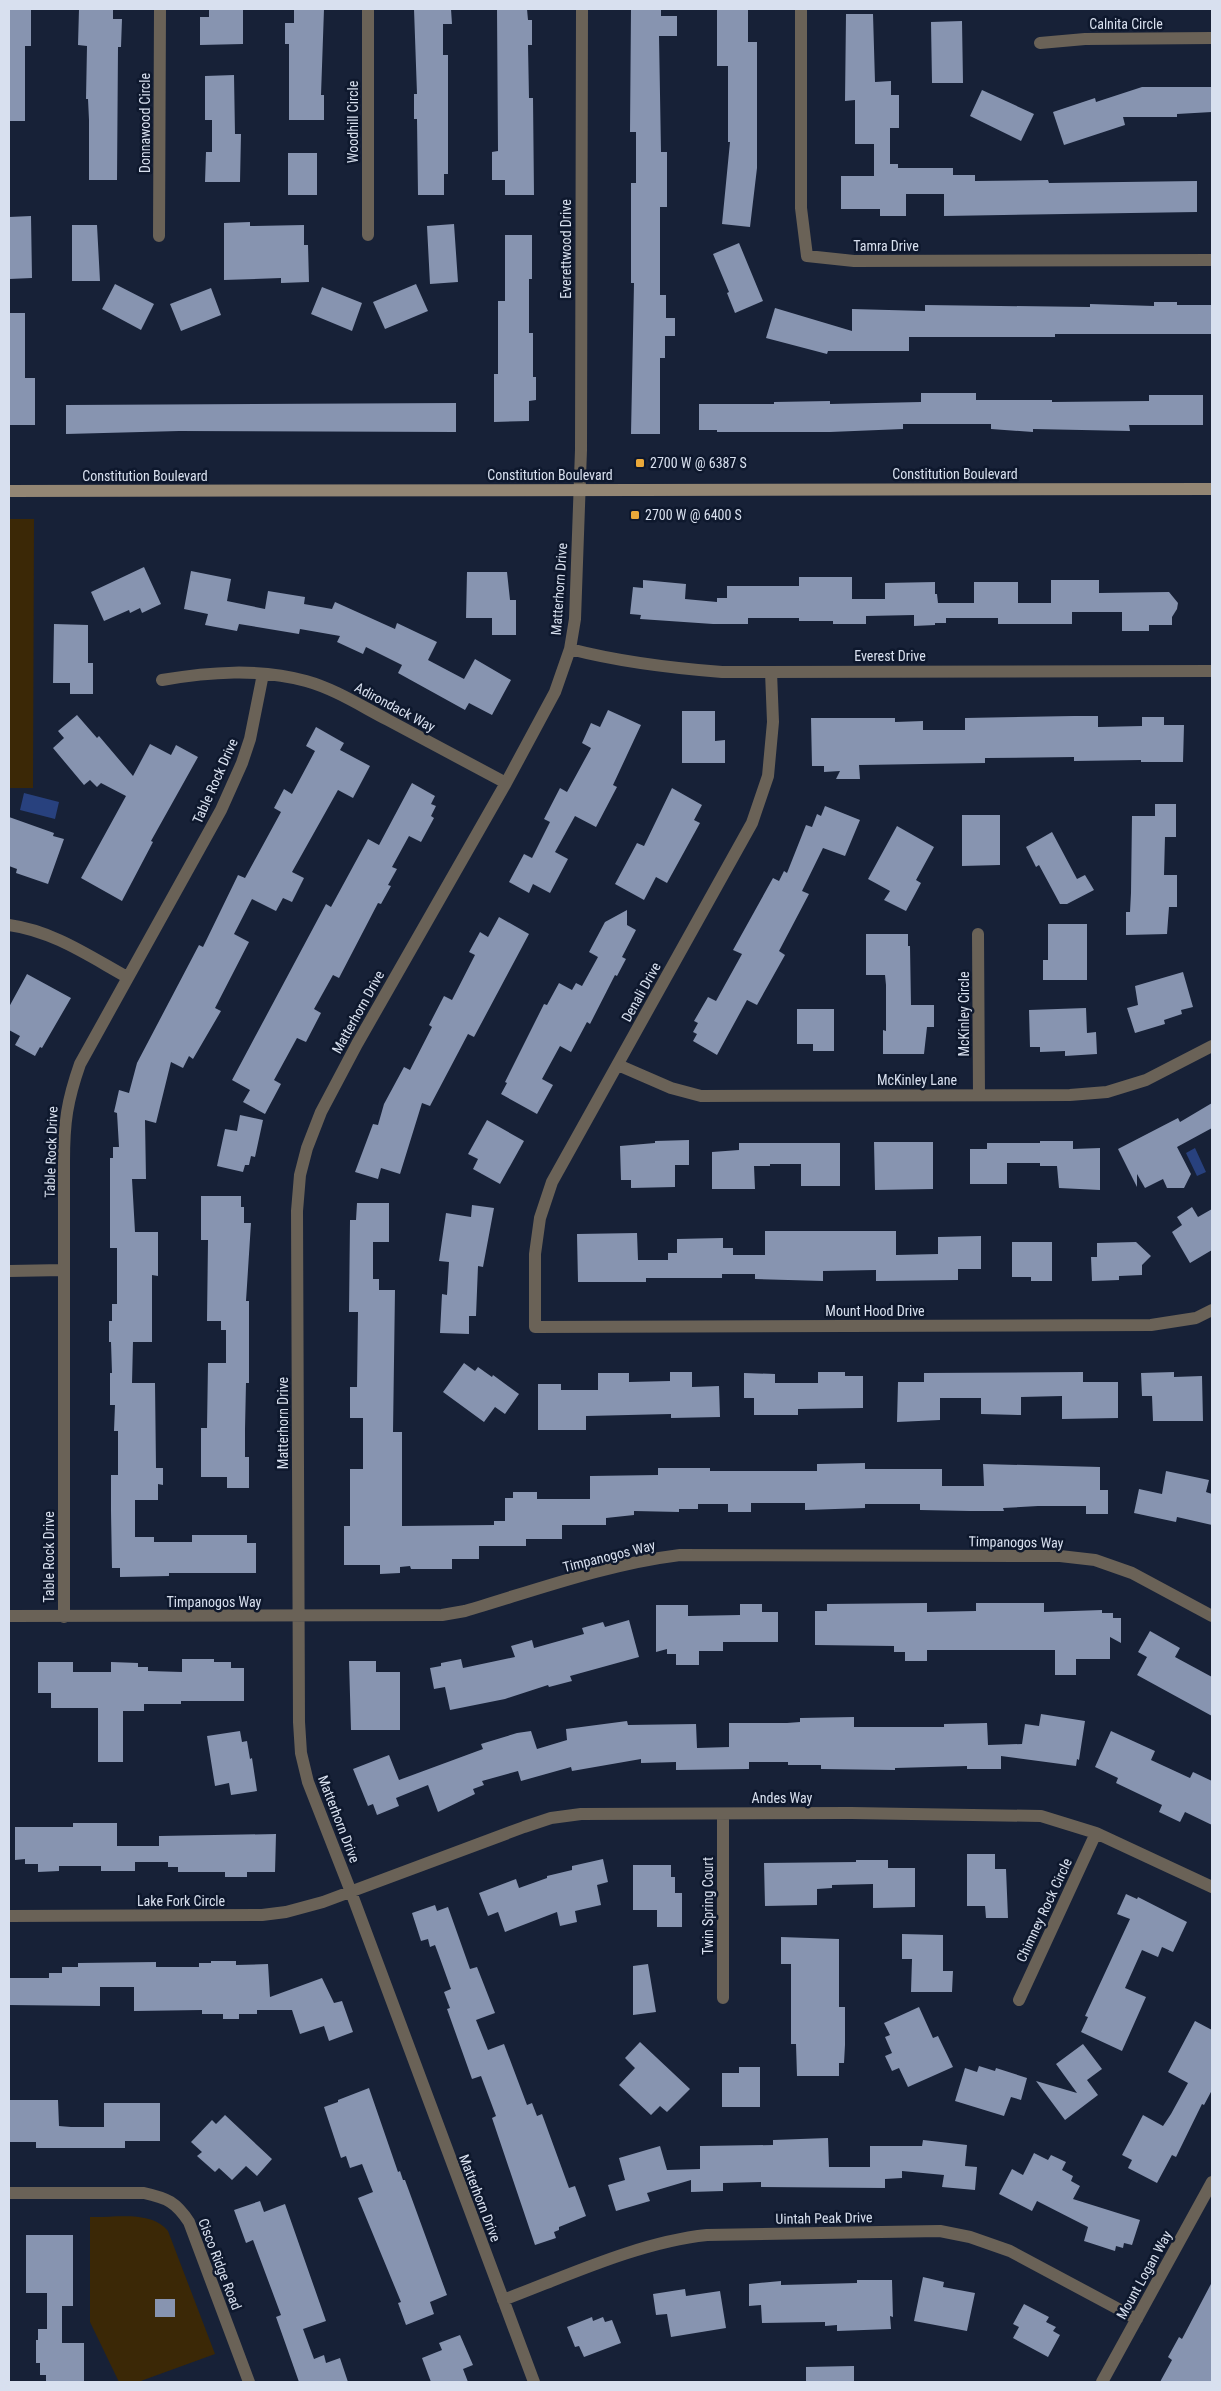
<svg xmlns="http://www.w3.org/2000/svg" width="1221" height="2391" font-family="'Roboto Condensed',sans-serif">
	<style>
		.green { fill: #3b2806 }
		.water { fill: #28417e }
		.building { fill: #8794b0 }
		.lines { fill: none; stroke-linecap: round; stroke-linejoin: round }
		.street { stroke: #6a6257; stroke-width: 12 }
		.secondary { stroke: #938674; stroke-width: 12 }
		.poi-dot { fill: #eba93a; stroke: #0e182d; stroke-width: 2 }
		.labels { text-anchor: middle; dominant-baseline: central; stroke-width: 5; stroke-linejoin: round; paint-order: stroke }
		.street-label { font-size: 14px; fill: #d8e0ef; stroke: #0e182d }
		.poi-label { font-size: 14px; fill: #d8e0ef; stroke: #0e182d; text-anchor: start }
	</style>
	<rect width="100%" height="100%" fill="#172137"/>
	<path class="green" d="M9 519H34L33 788H9Z
		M90 2217C115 2218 151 2210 168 2231L215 2354 138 2382H119L90 2322Z"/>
	<path class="water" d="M24 793 59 802 55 819 20 810Z
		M1195 1148 1206 1172 1197 1176 1186 1153Z"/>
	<path class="building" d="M9 9H31V46H25V121H9Z
		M79 9H113V19H122L121 47H118L117 180H89V120L88 99H86L87 46 78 45Z
		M209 9H243V44L200 45V17H209Z
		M294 9H324L321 95H324V120H289V44H285V23H294Z
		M414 9H451L452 24H443V55H448V174H444V195H418L417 119H414V94H417Z
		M497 9H527L528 20H532V45H528L529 98H533L534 195H505V180H492V152L498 151Z
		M631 9H661V16H677V36H659L661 152H667V207H660V295H666V318H675V336H665V358H660V434H631L634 283H631V183H636V132H630Z
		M717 9 748 10V42H757V168L750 227 722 224 730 142H728V66H717Z
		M846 14H873L875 82 891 81V95H899V128H890V164H898V168H953V175H975V181L1048 180 1049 183 1197 181V212L944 216V194H906V216H880V209H841V176H874V144H855V100L845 101Z
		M962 21 963 83H932L931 22Z
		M234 75 235 134H241L240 182H205L206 152H212V120H205V76Z
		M1142 87H1212V112L1177 114V117H1123L1125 125 1064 145 1053 112 1095 98 1096 102Z
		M982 90 1034 114 1021 141 970 116Z
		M288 153H317V195H288Z
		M31 216 32 278 9 279V217Z
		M250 222V226L304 225V245H308L309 282 281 283V278L224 280V223Z
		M454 224 458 282 430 284 427 226Z
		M72 225H97L100 281H72Z
		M505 235H532V279H529V333H533V377H536V400L529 401V421L494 422V374H498V301H505Z
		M739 243 763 301 735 313 727 293 729 292 713 254Z
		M115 284 154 304 141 330 102 309Z
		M416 284 428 311 385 329 373 302Z
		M322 287 362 303 352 331 311 314Z
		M211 288 221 315 181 331 170 304Z
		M1154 302H1177V305H1212V334H1055V337H909V351H828L827 354 766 338 775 308 852 331V309L925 311V305L1090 307V304L1154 306Z
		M9 313H25V378H35V425H9Z
		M921 393H976V400H1052V402L1149 401V395H1203V425H1129L1130 431 1033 429V432L991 429V424H903V429L830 432H717V430H699V404H774V402L830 401V404L921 402Z
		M456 403V432L179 431 66 434V405Z
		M144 567 161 604 142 613 140 608 130 613 129 610 104 621 91 592Z
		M191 571 231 579 227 601 265 609 268 591 305 597 304 604 332 609 335 602 395 629 397 623 437 642 428 660 464 679 475 659 511 680 492 715 469 703 465 710 398 673 402 665 366 647 363 654 337 642 340 636 300 629 299 634 239 624 237 631 205 625 208 614 184 609Z
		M467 572H507L510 600H516V635H492V618H466Z
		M799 577H852V599H885V583L935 582V594H937L938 603H974V582H1018V603H1051V580H1099V593L1169 592 1178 603 1177 609 1172 617V625H1149V631H1122V612H1072V624H998V618H946V623H935V625L914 626V615L866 616V624H833V621H799V618H748V624H713L640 619 641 615 630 614 633 587 643 588V580L686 584 685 599 717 602V598H727V586H799Z
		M54 624 88 625V663H93V694H70V683H53Z
		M608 710 641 725 613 785 617 787 596 827 575 816 555 852 568 859 550 893 533 884 529 893 509 882 524 854 532 858 550 822 544 819 560 788 567 792 591 748 582 743 591 723 600 727Z
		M682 711H715V741L725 740V763H682Z
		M77 715 97 738 99 736 133 776 150 744 171 755 176 745 198 757 151 841 153 842 122 901 81 878 126 796 101 783 97 787 90 780 84 785 53 748 64 738 58 731Z
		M1074 716H1098V727L1142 726V717H1164V725H1184L1183 762H1141V760L1074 761V757L985 758V763L859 765 860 779H836L840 771 824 772V766H812L811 718H895V722L923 721V730H965V718Z
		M316 727 344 743 340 750 370 766 353 798 338 790 292 872 304 878 292 902 283 898 276 911 252 899 234 934 249 942 215 1008 221 1011 193 1059 189 1056 183 1068 171 1062 156 1123 145 1120 146 1179H132L135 1232H158V1276L152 1275V1342H133L132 1383H155L156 1468H163V1485L158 1484V1500H135V1537H154V1542H192V1535H247V1543H256V1573H169V1576L120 1577V1568H112L111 1511V1475H118V1431H114L115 1405H110V1373H112L111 1342H109V1321H112V1304H117V1248H110V1158H113V1147H119L117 1113 114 1112 119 1090 129 1093 137 1063 199 945 203 947 238 875 245 878 281 812 274 808 284 789 292 794 315 751 306 746Z
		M412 783 435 796 431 804 436 806 431 816 434 818 421 842 409 836 392 867 397 869 388 885 391 886 381 904 378 903 339 978 333 975 314 1009 321 1013 306 1042 297 1038 274 1080 281 1084 265 1114 243 1102 250 1090 232 1080 326 904 331 907 368 839 379 845Z
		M672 788 702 805 694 820 700 823 667 883 656 877 644 900 615 884 637 843 644 846Z
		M1155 804H1176V837H1165L1164 875H1177V907H1169L1167 934 1126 935V912H1130L1131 893 1132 816H1155Z
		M825 806 860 820 845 856 823 848 802 891 809 894 779 951 785 955 757 1005 747 1000 717 1055 693 1041 697 1034 693 1032 698 1023 694 1021 708 997 716 1001 742 954 733 950 773 878 779 881 784 871 787 873 806 825 812 827 817 814 821 816Z
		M962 815H1000V865L962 866Z
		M9 817 54 833 53 836 64 839 48 884 16 873 17 869 9 866Z
		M897 826 934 847 916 880 921 883 906 911 884 900 890 891 868 879Z
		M1052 832 1077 879 1085 875 1094 890 1067 904H1060L1039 865 1036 867 1026 847Z
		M627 910V925L636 930 622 957 626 959 617 976 615 975 590 1024 587 1022 571 1052 560 1046 542 1079 553 1085 537 1114 501 1094 507 1083 505 1082 544 1004 547 1005 559 983 572 990 576 983 582 986 598 957 589 952 605 922Z
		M499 917 529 934 474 1037 468 1034 430 1106 422 1103 400 1174 381 1168 378 1179 355 1172 373 1124 378 1125 384 1104 404 1067 410 1070 432 1027 429 1025 444 996 452 1000 475 955 469 952 480 932 488 937Z
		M1048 924H1087V980H1043V960H1048Z
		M866 934H908V946H910L911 1005H934V1027H927L924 1054H883V1030L886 1031V985L885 975H866Z
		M1183 972 1193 1007 1181 1010 1182 1014 1164 1020 1165 1024 1135 1033 1127 1008 1138 1005 1135 986Z
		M27 974 71 998 42 1048 40 1047 35 1056 15 1045 20 1036 9 1030V1007Z
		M1086 1008 1087 1033 1096 1032 1097 1054 1065 1056V1051L1040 1052V1047H1030L1029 1010Z
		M797 1009H834V1051H813V1044H797Z
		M1212 1103V1128L1177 1147 1191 1174 1184 1188H1167L1163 1179 1145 1188 1137 1174V1187L1118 1149 1178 1118 1180 1122Z
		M240 1115 263 1120 255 1157 251 1156 249 1165H245L243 1172 217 1166 225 1129 237 1131Z
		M487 1120 524 1141 500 1184 473 1169 478 1159 468 1154Z
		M689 1140V1165H675V1187L631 1188V1180H621L620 1146 655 1143V1141Z
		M1040 1141H1073V1149L1100 1148V1190L1059 1188 1057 1166H1040V1163H1007V1184H970V1149H987V1143H1040Z
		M874 1142H933V1189L875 1190Z
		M739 1143H840V1186H801V1164H770V1166H754L755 1189H712V1152L739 1150Z
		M201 1196H241V1207H244V1223H251L246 1301H249V1383H246L245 1429V1457H249V1488H227V1477H201V1428H207L208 1363H226V1330H221V1321H207L208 1240H201Z
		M357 1203H389V1242H373V1279H379V1290H395L393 1432H402V1526L494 1525V1521H505V1498H513V1492H537V1499H590V1476L658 1475V1468H710V1471H817V1464L865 1463V1469H942V1486H984L983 1464 1100 1467V1490H1108V1514H1086V1506H1038L1003 1508 1004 1511H970L920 1510V1504H865V1508L805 1510V1503H751V1512H728V1504H698V1509H679V1512L634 1511V1515L606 1518V1525H562V1539H526V1546H479V1559H452V1569H411L410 1566 400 1567V1573L380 1574V1565H344V1526H350V1469H363V1418H350V1387H357L358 1312H349L350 1220H356Z
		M472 1205 494 1208 483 1267 478 1266 476 1316H469V1334L440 1333 442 1294 447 1295 449 1262 439 1261 446 1213 471 1217Z
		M1192 1207 1198 1217 1212 1209V1250L1190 1263 1172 1232 1182 1225 1177 1217Z
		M765 1231H896V1255L938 1254V1237L981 1236V1269H958V1280L876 1281V1270L823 1271V1281L755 1279V1274H722V1278H646V1282H578L577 1234 637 1233 638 1260H668V1253H677V1239L723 1238V1248H733V1255H765Z
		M1012 1242H1052V1281H1031V1277H1012Z
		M1136 1242 1151 1256 1142 1265V1275L1119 1276V1280L1092 1281 1091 1257H1097V1243Z
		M464 1363 475 1371 478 1367 492 1377 493 1375 519 1394 505 1414 495 1407 484 1422 443 1392Z
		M670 1372H692V1387L719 1386 720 1417 671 1418V1414L586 1416V1430H538V1384H561V1390H598V1373H629V1382L670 1381Z
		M818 1372H845V1376H863V1408L798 1409V1415H754V1398H744V1373L775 1374V1383H818Z
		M1083 1372V1382H1118V1418L1062 1419V1396L1021 1397V1415L981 1414V1398H940V1420L897 1422 898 1382H924V1373Z
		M1174 1372V1377L1202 1376 1203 1421H1153L1152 1396H1142L1141 1373Z
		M1166 1471 1209 1480 1206 1492 1212 1494V1525L1177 1517 1176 1522 1134 1513 1139 1489 1162 1494Z
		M927 1603V1612L976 1611V1603H1044V1612L1102 1610V1613H1113V1618H1121V1643L1110 1637V1659H1076V1675H1055V1650H927V1661H905V1652H894V1646L815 1645V1611H827V1604Z
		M740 1604H762V1612H778V1642H723V1651H699V1665H676V1654H667V1649L656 1652V1605H688V1616L740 1615Z
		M629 1620 639 1657 570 1676 572 1681 549 1687 548 1685 505 1699 450 1710 445 1687 434 1689 430 1668 441 1666V1663L461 1659 463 1668 515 1657 511 1646 532 1640 534 1648 584 1634 582 1628 603 1622 605 1627Z
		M1150 1631 1180 1648 1175 1657 1212 1677V1716L1137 1675 1147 1657 1138 1652Z
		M182 1659H214V1662H231V1668H244V1701H181V1704H144V1711H123V1762H98V1708H51V1693H38V1662H73V1672H111V1662L138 1663V1667H148V1671L182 1672Z
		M349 1661H376V1672H400V1730H351Z
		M1041 1714 1085 1721 1079 1760 1077 1759 1076 1766 1001 1756V1769H967V1766L895 1768V1770L821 1769V1765H788V1762H749V1769L676 1770V1762L641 1763V1759L572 1771 571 1767 521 1781 518 1771 482 1781 484 1785 473 1789 475 1794 438 1812 428 1785 396 1798 399 1806 377 1815 373 1804 368 1806 353 1769 389 1755 399 1780 483 1749 481 1744 517 1733 531 1731 537 1749 567 1740 566 1729 627 1721 628 1725 696 1724 697 1748 729 1747V1723H787L800 1722V1718L854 1717V1727H944V1724L987 1723 988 1745 1022 1744 1025 1724 1039 1726Z
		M240 1731 242 1742 247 1741 250 1759 252 1758 257 1791 231 1795 229 1783 215 1786 207 1736Z
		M1111 1731 1155 1751 1151 1760 1190 1778 1193 1772 1212 1781V1825L1185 1812 1180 1822 1159 1812 1162 1805 1116 1783 1118 1778 1095 1767Z
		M73 1823H117V1846H159V1836L276 1834 275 1872H247V1877H225V1872H178V1867H168V1862H135V1871H101V1866H59V1871L38 1872V1864H25V1859L15 1860V1827H73Z
		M967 1854H995V1869H1006L1008 1918H986L985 1906H967Z
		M603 1859 608 1882 597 1885 601 1905 575 1911 577 1922 560 1926 557 1912 505 1932 498 1912 488 1916 479 1893 516 1879 519 1888 547 1878V1876L572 1870V1866Z
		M856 1860H888V1868H915V1907L873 1908V1884L832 1885V1888L817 1889V1905L765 1906 764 1863 856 1862Z
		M633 1865H671V1877H675V1893H682V1927H657V1910H633Z
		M1126 1894 1137 1899 1138 1897 1187 1922 1173 1952 1162 1947 1158 1957 1142 1950 1125 1988 1146 1997 1122 2051 1081 2032 1088 2017 1085 2016 1130 1919 1117 1914Z
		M435 1905 437 1911 448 1907 470 1969 477 1967 495 2013 476 2020 488 2050 504 2044 527 2105 532 2103 537 2116 542 2114 569 2188 575 2186 586 2216 559 2227V2230L554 2232 556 2238 535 2245 492 2118 496 2116 481 2076 472 2079 447 2009 450 2008 444 1992 451 1989 438 1953 435 1945 430 1947 428 1939 421 1941 412 1913Z
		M902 1934 943 1935V1971H953L952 1992H911L912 1959H902Z
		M781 1937 839 1939V2007H845V2045L844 2063H839V2076H797L796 2044H791V1964H781Z
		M211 1961H236V1965L268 1964 270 1997 322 1978 334 2003 342 2001 353 2032 329 2041 324 2026 300 2034 292 2010H257V2014H239V2019H223V2014H202V2010L134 2011V1987H100V2006L9 2005V1978H49V1973H62V1967H78V1963L156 1962V1967H199V1963H211Z
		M648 1964 656 2012 633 2015V1966Z
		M919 2007 933 2038 938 2036 953 2067 908 2087 899 2068 892 2071 885 2056 892 2053 885 2037 890 2035 884 2023Z
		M1195 2021 1212 2030V2090L1204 2105 1202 2104 1176 2157 1172 2155 1157 2183 1128 2168 1132 2160 1122 2155 1143 2115 1163 2126 1171 2114 1188 2083 1168 2072Z
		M640 2042 690 2089 667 2112 660 2106 651 2115 619 2085 635 2068 625 2058Z
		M1083 2044 1102 2069 1087 2080 1098 2095 1065 2120 1036 2081 1077 2093 1056 2064Z
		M979 2066 995 2071 996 2068 1027 2078 1021 2100 1011 2097 1004 2116 955 2101 965 2068 977 2072Z
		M739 2067H760V2107H722V2073H739Z
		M369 2088 398 2172 400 2171 403 2180H405L447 2295 430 2302 434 2314 406 2325 398 2303 401 2302 358 2198 373 2192 362 2164 350 2168 346 2156 341 2158 324 2107 338 2102V2100Z
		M9 2100H58L59 2126 71 2127H104V2103H160V2141H125V2148H36V2142H9Z
		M225 2115 272 2159 257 2176 246 2166 232 2180 219 2168 215 2172 197 2156 202 2152 191 2142 212 2120 216 2124Z
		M828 2138 829 2167H870V2146H922L923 2140 967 2145 965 2166 977 2167 975 2190 942 2187 944 2175 902 2171V2178L885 2179V2188L761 2187V2182L723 2183V2191L691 2192V2180L647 2193 650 2201 616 2211 608 2185 625 2180 619 2158 660 2146 667 2170 700 2169V2146L773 2145V2140Z
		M1034 2153 1048 2160 1051 2155 1066 2162 1062 2170 1073 2176 1071 2181 1080 2186 1073 2199 1140 2220 1132 2245 1124 2243 1123 2248 1116 2246 1115 2251 1084 2241 1088 2227 1037 2201 1032 2211 999 2194 1012 2169 1023 2175Z
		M260 2201 264 2212 285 2204 326 2321 303 2329 314 2359 324 2355 326 2363 340 2358 348 2382H299L276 2317 281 2315 253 2240 246 2243 234 2210Z
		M26 2235H73V2306H62V2343H84V2382H46V2375H40V2363H36V2340H38V2329H47V2293H26Z
		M923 2277 944 2282 943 2287 975 2293 967 2331 914 2321Z
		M857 2280H892L893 2317 890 2316 891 2329 837 2331V2325L825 2326V2322L762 2323 761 2305 749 2306V2284L781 2281V2285L857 2283Z
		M1212 2282V2382H1160L1172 2360 1168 2357 1179 2337 1182 2339Z
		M685 2289 686 2296 720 2291 726 2328 671 2337 667 2314 656 2315 653 2294Z
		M155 2299H175V2317H155Z
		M1024 2304 1049 2317 1046 2322 1056 2327 1053 2331 1060 2335 1048 2357 1013 2338 1019 2327 1013 2324Z
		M592 2317 593 2321 603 2317 605 2322 612 2320 621 2343 584 2357 579 2346 575 2347 567 2327Z
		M460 2335 473 2365 463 2369 468 2382H431L422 2358 442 2350 439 2343Z
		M854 2366V2382H806V2367Z"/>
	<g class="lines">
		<path class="street" d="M368 9V235
			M801 9V208L807 256 854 261 1212 260
			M1040 43 1085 39 1212 38
			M159 236 160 9
			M570 649C620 662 670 668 722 672L1212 671
			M771 672 773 722 768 776 752 823 552 1182 540 1218 535 1254V1327L1151 1325 1196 1318 1212 1310
			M162 680C209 672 259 668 306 681 335 689 361 706 388 720 427 741 467 762 506 783
			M9 925C53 931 89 956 127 977
			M978 934 979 1095
			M618 1065 671 1088 701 1096 1070 1095 1107 1092 1146 1080 1212 1046
			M9 1271 64 1270
			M9 1616 442 1615 465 1611C536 1590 607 1564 680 1555L1060 1556 1095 1560 1132 1573 1212 1616
			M64 1617V1162C64 1122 67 1101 80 1064L221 810 242 763 250 739 263 674
			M9 1916 262 1915 286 1912 323 1902 524 1827 551 1818 581 1814 851 1813 1041 1816 1096 1833 1212 1887
			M723 1998V1814
			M1019 2000 1096 1833
			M9 2193H144C167 2198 176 2202 189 2222L249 2382
			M503 2300C567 2276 639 2242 707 2235L940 2231 970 2237 1010 2251 1137 2319
			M534 2382 351 1892 308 1782 301 1753 299 1722 297 1211 300 1175 307 1148 321 1112 357 1044 506 783 555 692 570 649 575 619 581 450 582 9
			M1102 2382 1212 2182"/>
		<path class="secondary" d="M9 491 1212 489"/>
	</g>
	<g class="poi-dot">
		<rect x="635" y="458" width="10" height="10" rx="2.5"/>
		<rect x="630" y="510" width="10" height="10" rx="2.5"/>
	</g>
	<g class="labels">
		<g class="street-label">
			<text x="1126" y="24">Calnita Circle</text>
			<text transform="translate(353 122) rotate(-90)">Woodhill Circle</text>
			<text transform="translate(145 123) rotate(-90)">Donnawood Circle</text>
			<text x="886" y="246">Tamra Drive</text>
			<text transform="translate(566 249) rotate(-90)">Everettwood Drive</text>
			<text x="955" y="474">Constitution Boulevard</text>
			<text x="550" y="475">Constitution Boulevard</text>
			<text x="145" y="476">Constitution Boulevard</text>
			<text transform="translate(559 589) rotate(-86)">Matterhorn Drive</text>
			<text x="890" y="656">Everest Drive</text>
			<text transform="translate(395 707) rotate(28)">Adirondack Way</text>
			<text transform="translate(215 781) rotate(-66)">Table Rock Drive</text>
			<text transform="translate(641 992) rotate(-61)">Denali Drive</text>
			<text transform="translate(358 1012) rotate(-61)">Matterhorn Drive</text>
			<text transform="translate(964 1014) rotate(-90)">McKinley Circle</text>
			<text x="917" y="1080">McKinley Lane</text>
			<text transform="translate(51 1152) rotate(-88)">Table Rock Drive</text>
			<text x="875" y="1311">Mount Hood Drive</text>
			<text transform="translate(283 1423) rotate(-90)">Matterhorn Drive</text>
			<text transform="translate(1016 1542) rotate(1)">Timpanogos Way</text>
			<text transform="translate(609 1556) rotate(-14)">Timpanogos Way</text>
			<text transform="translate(49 1557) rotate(-90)">Table Rock Drive</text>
			<text x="214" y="1602">Timpanogos Way</text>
			<text x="782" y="1798">Andes Way</text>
			<text transform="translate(339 1819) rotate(69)">Matterhorn Drive</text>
			<text x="181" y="1901">Lake Fork Circle</text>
			<text transform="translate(708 1906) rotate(-90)">Twin Spring Court</text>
			<text transform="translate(1044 1910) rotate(-65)">Chimney Rock Circle</text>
			<text transform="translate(480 2198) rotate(69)">Matterhorn Drive</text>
			<text transform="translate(824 2218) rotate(-1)">Uintah Peak Drive</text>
			<text transform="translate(220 2264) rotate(69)">Cisco Ridge Road</text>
			<text transform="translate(1144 2275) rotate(-61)">Mount Logan Way</text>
		</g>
		<g class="poi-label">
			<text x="650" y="463">2700 W @ 6387 S</text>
			<text x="645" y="515">2700 W @ 6400 S</text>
		</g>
	</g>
	<rect width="1221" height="2391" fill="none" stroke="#d8e0ef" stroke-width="20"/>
</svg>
